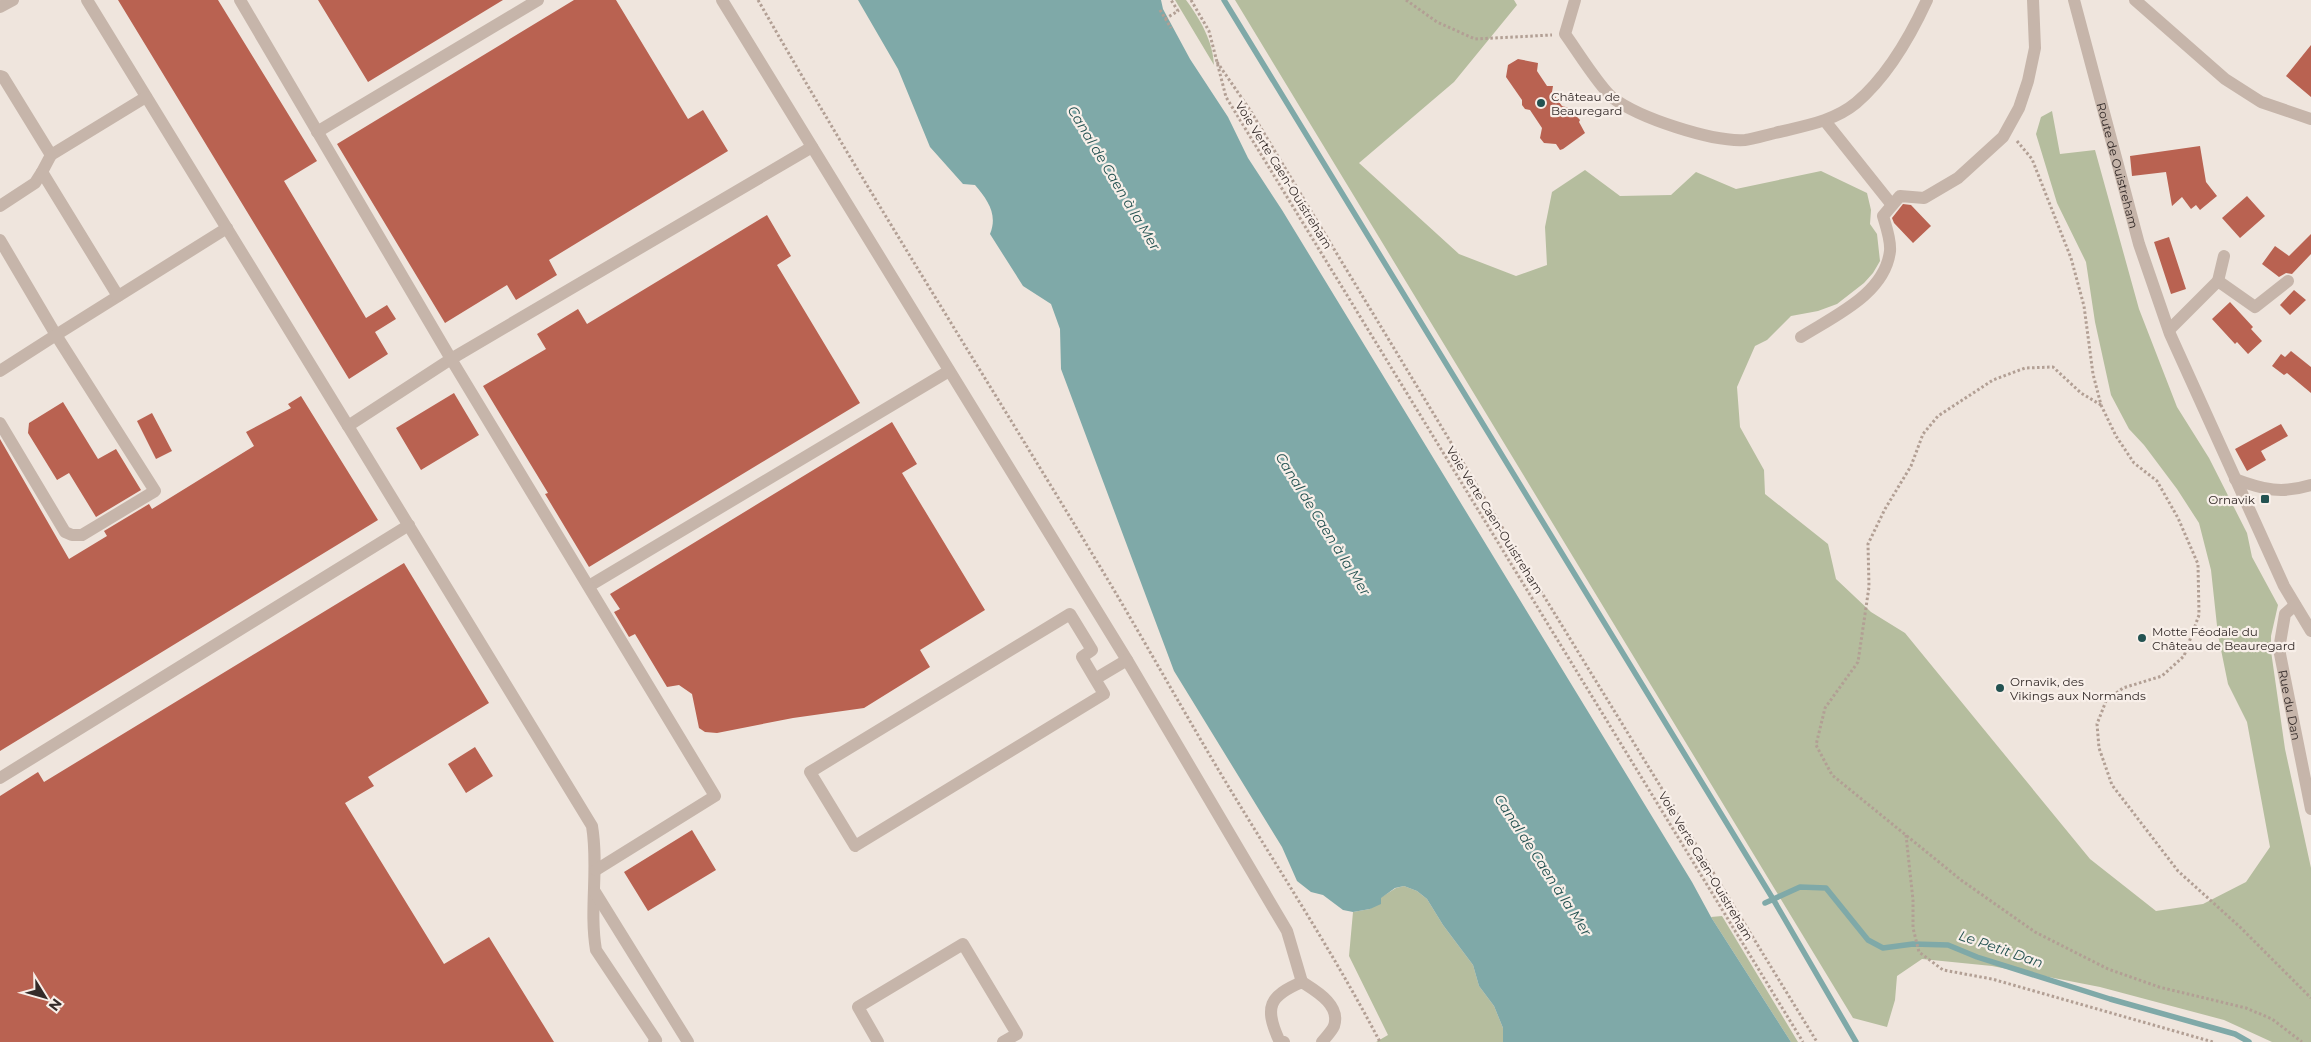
<svg xmlns="http://www.w3.org/2000/svg" width="2311" height="1042" font-family="Montserrat,sans-serif">
	<style>
		.green { fill: #b5bd9e }
		.water { fill: #7fa9a8 }
		.lines { fill: none; stroke-linecap: round; stroke-linejoin: round }
		.stream { stroke: #7fa9a8; stroke-width: 5.5 }
		.building { fill: #b96251 }
		.path { stroke: #b29f94; stroke-width: 3; stroke-dasharray: 2.5 2.5; stroke-linecap: butt }
		.minor { stroke: #c6b5aa; stroke-width: 12 }
		.poi-dot { fill: #235251; stroke: #f8efe9; stroke-width: 2 }
		.labels { text-anchor: middle; dominant-baseline: central; stroke-width: 4.5; stroke-linejoin: round; paint-order: stroke }
		.poi-label { font-size: 12px; fill: #342b29; stroke: #f8efe9; text-anchor: start }
		.street-label { font-size: 12px; fill: #342b29; stroke: #f8efe9 }
		.water-label { font-size: 14px; font-style: italic; fill: #235251; stroke: #f8efe9 }
	</style>
	<rect width="100%" height="100%" fill="#efe5dd"/>
	<path class="green" d="M1175 0H1186C1200 19 1213 41 1214 65Z
		M1235 0H1514L1517 5 1454 82 1359 163 1459 254 1516 276 1547 265 1545 227 1552 192 1585 170 1620 196 1671 195 1696 172 1736 189 1821 171 1867 193 1871 210 1870 224 1877 234 1880 261 1873 273 1864 283 1837 304 1818 311 1791 316 1767 340 1755 346 1737 387 1740 427 1764 470 1765 494 1828 544 1836 579 1871 612 1905 633 2090 859 2156 911 2203 904 2246 882 2270 847 2247 722 2228 684 2218 635 2211 570 2199 523 2177 489 2144 445 2129 429 2111 395 2095 322 2086 262 2057 203 2036 134 2041 117 2052 111 2060 154 2095 150 2139 309 2177 407 2209 458 2247 533 2252 557 2278 605 2271 636V651L2285 749 2311 868V1042H2272L2224 1020 2100 987 1992 966 1922 959 1897 976 1895 1000 1887 1027 1853 1018Z
		M1404 886 1417 891 1427 899 1443 925 1473 965 1479 986 1494 1006 1503 1028V1042H1376L1388 1035 1349 956 1353 912 1370 909 1380 898 1396 888Z
		M1722 916 1798 1042H1791L1711 917Z"/>
	<path class="water" d="M858 0H1161L1163 9 1190 59 1228 117 1248 158 1282 210 1692 882 1711 917 1791 1042H1503V1028L1494 1006 1479 986 1473 965 1443 925 1427 899 1417 891 1404 886 1395 888 1381 898V904L1370 909 1353 912 1343 910 1323 895 1311 892 1297 881 1282 847 1174 671 1061 369 1060 329 1051 304 1023 286 990 234C998 215 988 200 975 185L963 184 930 147 898 69Z"/>
	<g class="lines">
		<path class="stream" d="M1224 0 1773 899 1856 1042
			M1765 903 1800 887 1826 888 1868 940 1883 948 1913 944 1948 945 1977 957 2110 999 2235 1034 2249 1042"/>
	</g>
	<path class="building" d="M118 0H218L317 161 284 181 366 318 387 305 396 319 375 332 388 354 349 379Z
		M318 0H503L368 82Z
		M574 0H616L688 119 703 110 728 151 549 260 557 275 516 300 507 285 445 323 337 144Z
		M2311 45V97L2286 76Z
		M1518 59 1538 63 1537 71 1547 86H1553L1552 92 1562 106 1569 108 1580 120 1579 122 1585 133 1563 149 1560 150 1556 144 1544 143 1540 138 1542 128 1530 110 1525 109 1522 105V100L1506 77 1508 65Z
		M2200 146 2206 182 2217 196 2200 210 2196 205 2191 209 2182 197 2172 206 2166 172 2132 176 2130 156Z
		M2247 196 2265 216 2240 238 2222 218Z
		M1903 204 1911 205 1931 226 1913 243 1894 223 1892 218Z
		M767 215 791 256 777 265 860 403 589 567 545 494 548 493 483 386 546 349 537 334 578 309 587 324Z
		M2311 234V254L2292 274 2286 273 2279 277 2262 264 2275 246 2289 256Z
		M2169 237 2186 289 2171 294 2154 242Z
		M2294 290 2306 300 2290 315 2280 305Z
		M2230 302 2253 327 2251 329 2262 341 2248 354 2237 342 2235 344 2212 319Z
		M2291 351 2311 367V393L2287 373 2284 375 2272 366 2281 354 2285 357Z
		M454 393 479 435 421 470 396 428Z
		M301 396 378 520 0 751V439L69 559 107 536 104 531 149 504 152 509 254 446 246 432 291 408 288 404Z
		M63 402 98 459 116 449 141 490 96 517 69 473 57 480 28 433 29 423Z
		M152 413 172 451 156 459 137 421Z
		M892 422 917 464 902 473 985 610 920 650 930 667 864 708 793 718 717 733 705 732 699 728 692 694 679 685 667 687 635 634 629 637 614 612 620 609 610 594Z
		M2281 424 2288 436 2261 451 2266 460 2247 471 2235 449Z
		M404 563 489 703 368 777 374 786 345 803 444 964 489 937 554 1042H0V796L38 772 44 782Z
		M475 747 493 776 466 793 448 764Z
		M692 830 716 870 648 911 624 872Z"/>
	<g class="lines">
		<path class="path" d="M758 0C871 198 994 390 1111 585 1146 644 1180 705 1215 764 1270 857 1330 946 1380 1042
			M1191 0 1209 31 1226 97 1803 1042
			M1406 0 1437 22 1475 39 1552 35
			M1160 10 1171 28
			M1165 19 1178 11 1171 0
			M1217 62 1250 110 1531 575 1817 1042
			M2017 141 2032 159 2071 258 2084 306 2093 374 2101 405 2116 436 2134 463 2157 481 2178 518 2198 564 2199 615 2184 656 2162 676 2123 688 2106 701 2097 724 2099 748 2112 785 2178 871 2240 927 2311 998
			M2101 405 2081 393 2053 367 2025 368 1993 380 1938 416 1923 434 1911 466 1885 509 1868 544 1869 587 1858 662 1825 708 1816 745 1832 775 1961 880 2035 932 2108 969 2159 987 2246 1008 2272 1019 2302 1042
			M1906 835 1913 900V928L1919 952 1943 970 1992 979 2213 1042"/>
		<g class="minor">
			<path d="M87 0 348 426 451 359 240 0"/>
			<path d="M722 0 1127 660 1287 931 1302 982"/>
			<path d="M1575 0 1565 34C1576 49 1600 88 1613 98 1639 118 1712 142 1745 140 1755 139 1766 135 1775 133 1803 126 1833 122 1856 103 1888 76 1910 37 1927 0"/>
			<path id="s1" d="M2074 0 2139 244 2170 334 2284 586 2311 631"/>
			<path d="M2135 0 2225 79 2261 102 2311 119"/>
			<path d="M0 7 13 0"/>
			<path d="M0 76 3 77 51 155"/>
			<path d="M1825 121 1892 205"/>
			<path d="M317 132 538 0"/>
			<path d="M0 206 35 183 42 172"/>
			<path d="M0 240 56 335 227 228"/>
			<path d="M2218 281 2224 256"/>
			<path d="M118 296 42 172 51 155 146 97"/>
			<path d="M2169 330 2218 281 2255 307 2288 281"/>
			<path d="M1801 337C1834 316 1885 294 1890 251 1891 240 1886 226 1883 216L1900 196 1924 198 1958 178 2003 137 2019 108 2028 81 2035 48 2033 0"/>
			<path d="M0 371 56 335 155 491 82 535H72L65 532 0 423"/>
			<path d="M348 426 592 826C599 868 589 909 596 950L656 1040 654 1042"/>
			<path d="M2235 479C2264 490 2282 494 2311 485"/>
			<path d="M589 586 949 371"/>
			<path id="s2" d="M2295 605 2285 614 2279 649 2311 809"/>
			<path d="M1095 679 1082 657 1092 650 1070 614 810 772 855 846 1104 694 1095 679 1127 660"/>
			<path d="M0 778 409 525"/>
			<path d="M596 870 715 796 451 359 812 147"/>
			<path d="M595 892 688 1042"/>
			<path d="M878 1042 858 1007 963 944 1017 1034 1003 1042"/>
			<path d="M1284 1042 1279 1040C1264 1007 1269 996 1302 982 1316 991 1341 1005 1334 1026 1332 1031 1326 1037 1322 1042"/>
		</g>
	</g>
	<g class="poi-dot">
		<circle cx="1541" cy="103" r="5"/>
		<rect x="2260" y="494" width="10" height="10" rx="2.5"/>
		<circle cx="2142" cy="638" r="5"/>
		<circle cx="2000" cy="688" r="5"/>
	</g>
	<g class="labels">
		<g class="poi-label">
			<text x="1551" y="96">Château de<tspan x="1551" dy="14">Beauregard</tspan></text>
			<text x="2255" y="499" text-anchor="end">Ornavik</text>
			<text x="2152" y="631">Motte Féodale du<tspan x="2152" dy="14">Château de Beauregard</tspan></text>
			<text x="2010" y="681">Ornavik, des<tspan x="2010" dy="14">Vikings aux Normands</tspan></text>
		</g>
		<g class="street-label">
			<text stroke="none"><textPath href="#s1" startOffset="171">Route de Ouistreham</textPath></text>
			<text transform="translate(1284 175) rotate(58)">Voie Verte Caen-Ouistreham</text>
			<text transform="translate(1495 520) rotate(58)">Voie Verte Caen-Ouistreham</text>
			<text stroke="none"><textPath href="#s2" startOffset="106">Rue du Dan</textPath></text>
			<text transform="translate(1706 866) rotate(59)">Voie Verte Caen-Ouistreham</text>
		</g>
		<g class="water-label">
			<text transform="translate(1114 178) rotate(59)">Canal de Caen à la Mer</text>
			<text transform="translate(1323 524) rotate(58)">Canal de Caen à la Mer</text>
			<text transform="translate(1543 865) rotate(57)">Canal de Caen à la Mer</text>
			<text transform="translate(2001 949) rotate(19)">Le Petit Dan</text>
		</g>
	</g>
	<g transform="translate(45 997) rotate(127)" stroke="#f8efe9" stroke-width="4" paint-order="stroke">
	<path d="M0-4L9 19L0 12L-9 19Z" fill="#342b29"/>
	<text y="-8" font-size="14" font-weight="bold" text-anchor="middle" fill="#342b29">N</text>
	</g>
</svg>
